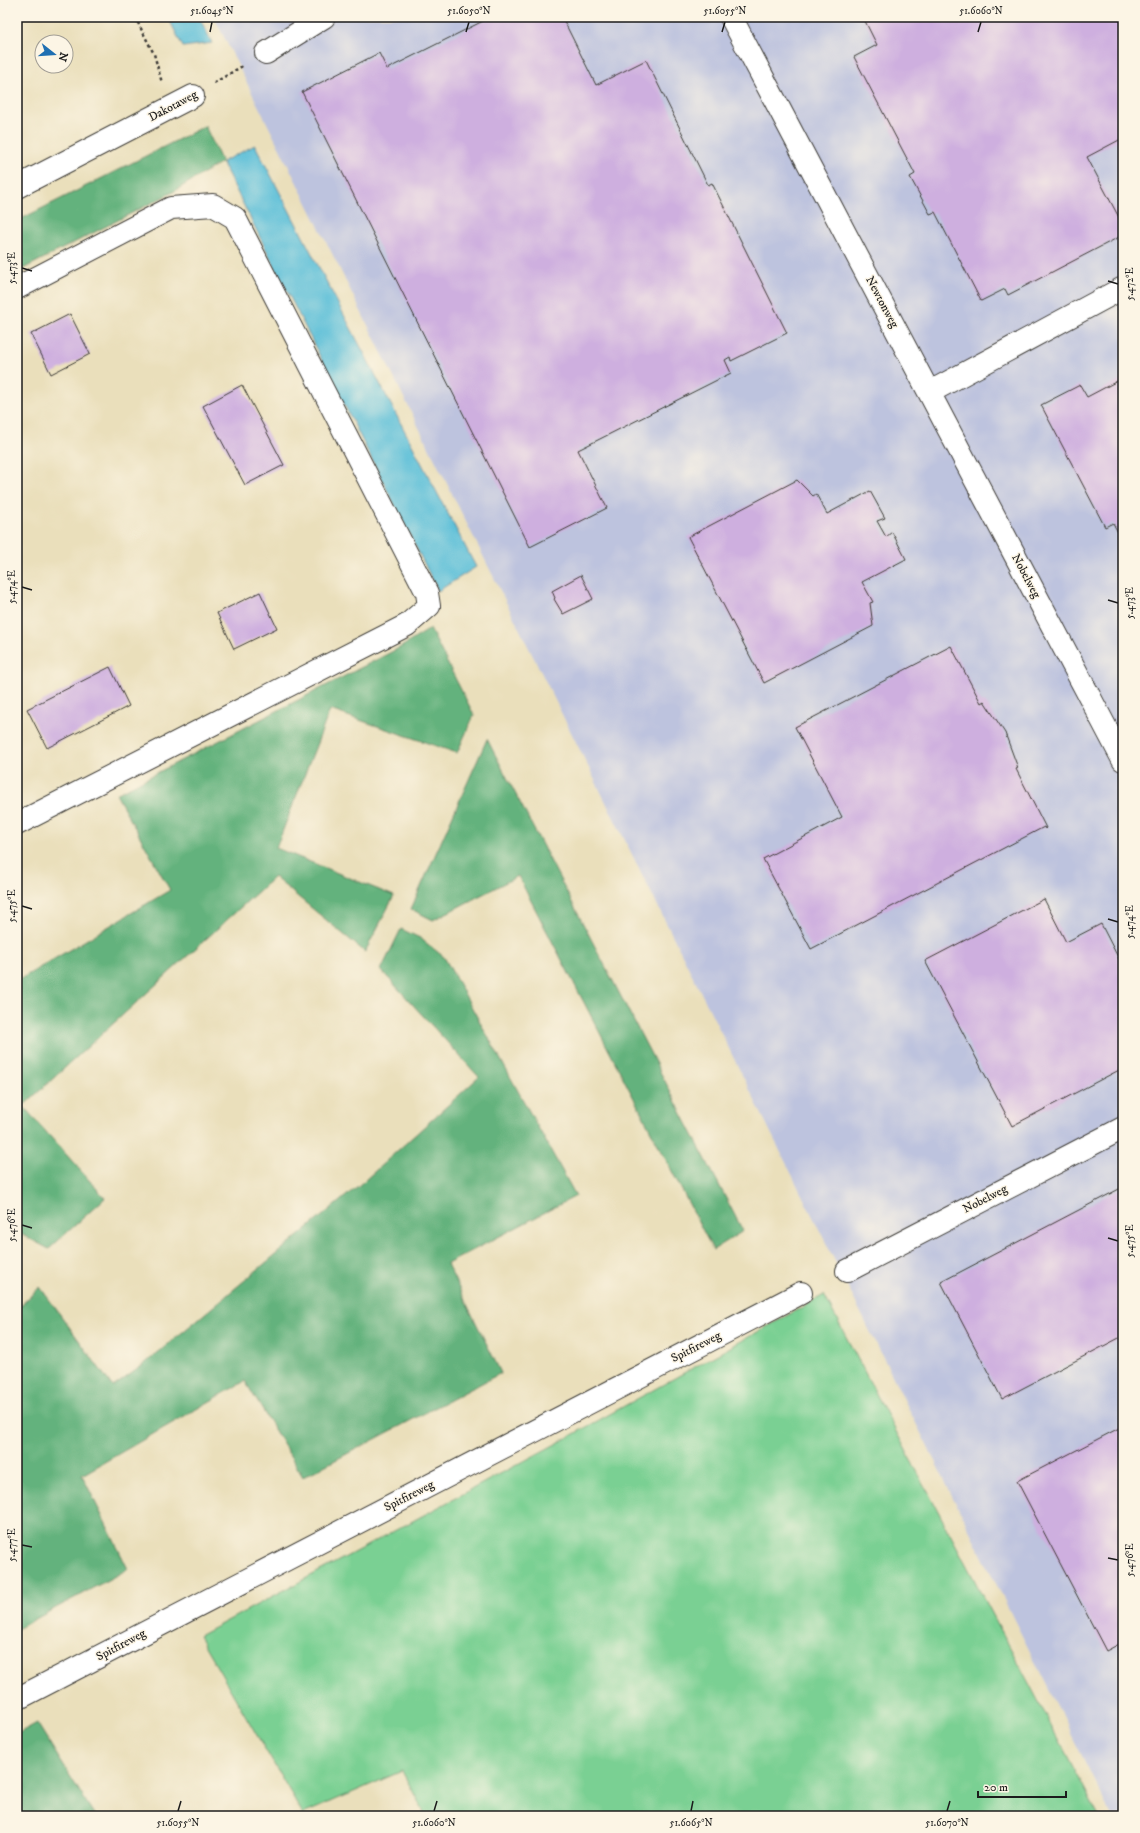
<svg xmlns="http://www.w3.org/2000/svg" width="1140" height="1833" font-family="'IM FELL DW Pica',serif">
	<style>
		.industrial { fill: #bdc3de }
		.green { fill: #7ad093; stroke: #4b7658 }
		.forest { fill: #63b27d; stroke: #40674c }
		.water { fill: #59bed8; stroke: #3a6d7a }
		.building { fill: #ceafdf }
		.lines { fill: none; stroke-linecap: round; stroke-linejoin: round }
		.minor-casing { stroke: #3b3934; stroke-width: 24 }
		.path { stroke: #3b3934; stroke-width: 2.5; stroke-dasharray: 3 3; stroke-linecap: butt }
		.minor { stroke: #fff; stroke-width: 22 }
		.ticks { fill: none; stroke: #1c1c1c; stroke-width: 1.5 }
		.labels { text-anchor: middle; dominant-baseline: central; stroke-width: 3; stroke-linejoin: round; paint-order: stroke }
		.street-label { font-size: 12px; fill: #1c1c1c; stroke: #fcf5e5 }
		.neatline { fill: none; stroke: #1c1c1c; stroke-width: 1.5 }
		.ticks-label { font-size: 10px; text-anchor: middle; fill: #1c1c1c }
	</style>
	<rect width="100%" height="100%" fill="#fcf5e5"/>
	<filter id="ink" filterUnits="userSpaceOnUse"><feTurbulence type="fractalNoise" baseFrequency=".025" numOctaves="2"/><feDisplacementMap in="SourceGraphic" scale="8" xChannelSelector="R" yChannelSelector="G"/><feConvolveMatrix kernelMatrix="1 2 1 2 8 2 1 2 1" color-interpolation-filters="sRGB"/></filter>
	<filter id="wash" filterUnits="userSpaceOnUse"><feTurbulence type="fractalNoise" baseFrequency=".012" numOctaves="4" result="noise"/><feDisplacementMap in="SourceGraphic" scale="16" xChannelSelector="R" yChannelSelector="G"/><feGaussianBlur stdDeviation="0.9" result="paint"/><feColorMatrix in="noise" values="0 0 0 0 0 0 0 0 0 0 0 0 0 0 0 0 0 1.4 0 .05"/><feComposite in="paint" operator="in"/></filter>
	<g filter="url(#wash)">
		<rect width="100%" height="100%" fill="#eadfbb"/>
		<path class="industrial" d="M214 17H1123V1816H1112Z"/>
		<path class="green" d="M824 1295 1099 1816H426L402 1771 303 1814 199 1636 565 1439Z"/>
		<path class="forest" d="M205 126 222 162 173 192 17 272V221Z
			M430 629 474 715 457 753 330 710 276 848 394 896 365 952 274 877 23 1106 105 1198 49 1249 17 1232V981L170 890 116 794 401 647Z
			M487 739 743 1231 713 1250 518 876 433 920 411 909Z
			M401 929 420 938 444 957 576 1196 447 1264 501 1373 303 1477 245 1381 82 1475 128 1569 17 1629V1309L40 1287 113 1387 143 1365 364 1181 479 1077 381 970Z
			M37 1723 95 1816H17V1734Z"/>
		<path class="water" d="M168 17H199L212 43 183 47Z
			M255 145 476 567 438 591 222 162Z"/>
		<g id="blocks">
			<path class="building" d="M491 17H562L596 85 646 60 708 185 712 183 787 333 731 361 730 357 725 360 731 373 578 450 607 508 530 547 302 92 379 53 387 69Z
				M863 17H1123V138L1087 157 1123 225V235L1008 295 1005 289 981 301 935 212 930 214 910 177 915 174 854 57 877 45Z
				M70 314 90 354 51 374 31 334Z
				M1123 378V542L1113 523 1105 527 1041 405 1080 385 1087 397Z
				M242 385 284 465 245 485 203 406Z
				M797 480 813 496 816 494 827 514 870 491 885 518 877 521 886 537 892 532 906 559 862 582 873 602 870 603 873 626 764 683 688 537Z
				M581 575 593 599 563 614 554 599 555 598 552 591Z
				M260 592 277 628 234 649 217 613Z
				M951 646 981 703 984 701 1005 733 1018 768 1016 769 1046 828 1045 829 1044 827 811 949 763 859 842 817 795 727Z
				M110 667 129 706 47 748 27 709Z
				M1044 899 1066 942 1101 924 1123 967V1068L1012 1126 925 961Z
				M1123 1187V1336L1002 1399 941 1282Z
				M1123 1426V1642L1106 1651 1017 1481Z"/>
		</g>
	</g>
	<g filter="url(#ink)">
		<use href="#blocks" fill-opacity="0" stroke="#3b3934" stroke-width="1"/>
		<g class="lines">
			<g class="minor-casing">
				<path id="minor" d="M731 17 1123 760
					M266 53 324 17
					M17 187 193 96
					M17 288 171 208 213 205 235 218 427 593 429 606 407 625 17 824
					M930 392 1123 288
					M847 1271 1123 1128
					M17 1699 801 1293"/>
			</g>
			<path class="path" d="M135 17 154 54 162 83
				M214 83 244 65"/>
			<use href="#minor" class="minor"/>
		</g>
	</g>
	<path class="ticks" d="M210 32 212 22M466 32 469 22M722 32 725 22M978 32 981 22M22 268 32 271M1108 281 1118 284M22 587 32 590M1108 600 1118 603M22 906 32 909M1108 919 1118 922M22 1225 32 1228M1108 1238 1118 1241M22 1545 32 1547M1108 1558 1118 1560M178 1811 181 1801M434 1811 437 1801M691 1811 693 1801M947 1811 950 1801"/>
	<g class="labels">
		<g class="street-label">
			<text transform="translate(173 106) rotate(-28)">Dakotaweg</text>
			<text transform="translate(882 302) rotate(62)">Newtonweg</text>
			<text transform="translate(1026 576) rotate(62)">Nobelweg</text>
			<text transform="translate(985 1199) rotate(-27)">Nobelweg</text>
			<text transform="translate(696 1347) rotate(-27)">Spitfireweg</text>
			<text transform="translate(409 1496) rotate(-27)">Spitfireweg</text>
			<text transform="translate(121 1645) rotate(-28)">Spitfireweg</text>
		</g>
	</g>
	<rect width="1140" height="1833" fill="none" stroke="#fcf5e5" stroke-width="44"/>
	<g transform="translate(54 54) rotate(107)"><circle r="19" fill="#fcf5e5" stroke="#a29e95"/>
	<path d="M0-3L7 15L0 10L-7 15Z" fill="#1f6fb2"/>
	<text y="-6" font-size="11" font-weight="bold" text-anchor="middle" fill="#1c1c1c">N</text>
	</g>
	<path d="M978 1791v6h88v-6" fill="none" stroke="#1c1c1c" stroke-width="2"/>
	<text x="984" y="1791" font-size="12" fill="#1c1c1c" stroke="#fcf5e5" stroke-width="3" paint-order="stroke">20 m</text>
	<rect x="22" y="22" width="1096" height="1789" class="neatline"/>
	<g class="ticks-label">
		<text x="212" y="14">51.6045°N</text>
		<text x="469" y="14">51.6050°N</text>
		<text x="725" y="14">51.6055°N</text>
		<text x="981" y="14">51.6060°N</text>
		<text transform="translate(11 268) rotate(-90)" y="4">5.473°E</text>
		<text transform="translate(1129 284) rotate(-90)" y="4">5.472°E</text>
		<text transform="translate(11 587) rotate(-90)" y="4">5.474°E</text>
		<text transform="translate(1129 603) rotate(-90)" y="4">5.473°E</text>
		<text transform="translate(11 906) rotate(-90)" y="4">5.475°E</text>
		<text transform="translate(1129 922) rotate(-90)" y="4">5.474°E</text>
		<text transform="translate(11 1225) rotate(-90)" y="4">5.476°E</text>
		<text transform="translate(1129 1241) rotate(-90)" y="4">5.475°E</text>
		<text transform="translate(11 1545) rotate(-90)" y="4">5.477°E</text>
		<text transform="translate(1129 1560) rotate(-90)" y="4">5.476°E</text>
		<text x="178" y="1826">51.6055°N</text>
		<text x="434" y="1826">51.6060°N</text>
		<text x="691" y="1826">51.6065°N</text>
		<text x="947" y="1826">51.6070°N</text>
	</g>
</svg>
